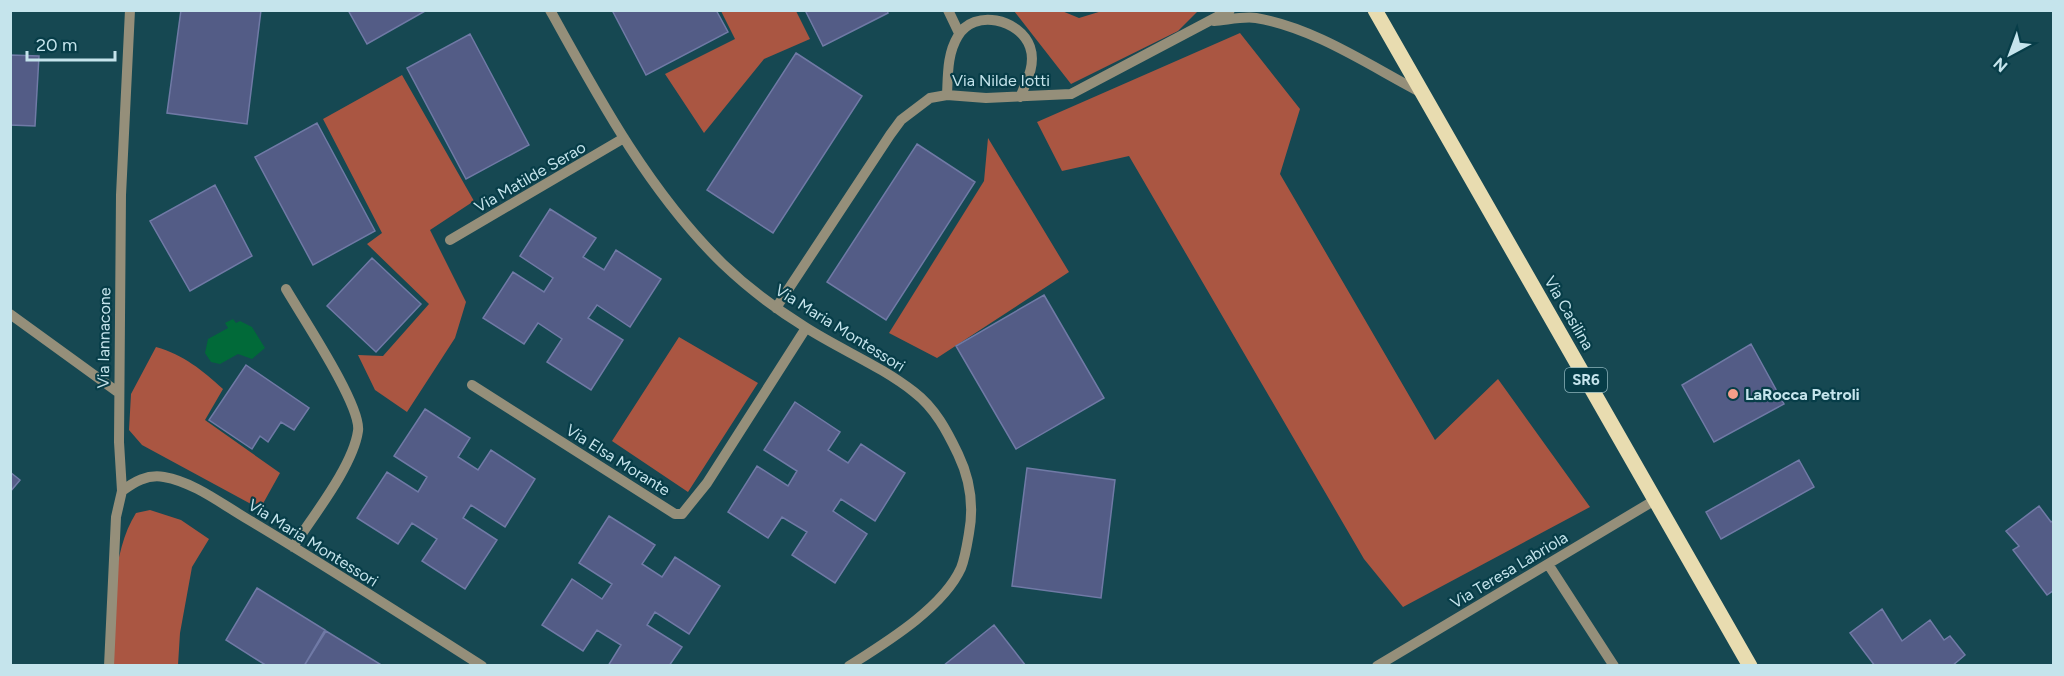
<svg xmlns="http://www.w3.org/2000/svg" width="2064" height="676" font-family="Figtree,sans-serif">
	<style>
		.forest { fill: #aa5642 }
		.water { fill: #016a39 }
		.building { fill: #535c86; stroke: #707aa6; stroke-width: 1.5 }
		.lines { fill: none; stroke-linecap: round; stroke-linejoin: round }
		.minor { stroke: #958f7a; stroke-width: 10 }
		.major { stroke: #e8dcb0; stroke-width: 15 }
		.poi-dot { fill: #f49e89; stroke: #073d48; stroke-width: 2 }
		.labels { text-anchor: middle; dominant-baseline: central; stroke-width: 4.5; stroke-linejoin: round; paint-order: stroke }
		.shield { fill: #073d48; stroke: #8cb2bb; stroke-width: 1.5 }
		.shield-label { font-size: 15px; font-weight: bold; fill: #c5e4ec }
		.street-label { font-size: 16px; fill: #c5e4ec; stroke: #073d48 }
		.poi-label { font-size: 16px; font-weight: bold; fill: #c5e4ec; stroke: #073d48; text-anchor: start }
	</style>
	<rect width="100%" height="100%" fill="#164852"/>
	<path class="forest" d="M721 11H796L810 39 764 59 704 133 665 74 735 39Z
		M1014 11H1062L1079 18 1102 11H1198L1178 31 1071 84Z
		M1240 33 1300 109 1280 174 1435 440 1498 379 1590 507 1403 607 1364 559 1129 156 1062 171 1037 122Z
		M402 75 474 201 430 230 466 302 455 338 407 412 375 390 358 355 383 356 429 304 367 244 382 233 323 119Z
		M988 138 1069 272 937 358 889 333 984 181Z
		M679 337 758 383 688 492 612 441Z
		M156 347C184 355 202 370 223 389L205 420 280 473 260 509 142 445 129 430 131 394Z
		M150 510 181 520 209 539 192 567 180 633 178 665 109 666C112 619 111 552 136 513Z"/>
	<path class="water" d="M233 319 236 323 240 321 252 327 265 348 252 359 238 354 220 364 211 362 205 353 208 339 228 328 225 323Z"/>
	<path class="building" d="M181 10H261L247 124 167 113Z
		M348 10H427L367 44Z
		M612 10H716L728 32 646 75Z
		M805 10H887L888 13 823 46Z
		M470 34 529 145 466 179 407 68Z
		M796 53 862 96 773 233 707 190Z
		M10 55 39 56 35 126 10 125Z
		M317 123 375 231 313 265 255 157Z
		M917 144 975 182 886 320 827 282Z
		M215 185 252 256 190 291 150 221Z
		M550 209 596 238 583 257 604 270 616 250 661 279 630 327 597 305 588 318 623 340 591 390 547 362 562 339 538 323 524 344 483 318 513 272 544 292 553 278 520 256Z
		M372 258 421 304 376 352 327 306Z
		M1044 295 1104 398 1016 449 956 346Z
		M1751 344 1784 404 1714 442 1682 385Z
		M246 365 309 408 294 430 281 422 268 442 260 436 252 449 209 420Z
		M795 402 840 432 828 450 848 463 861 444 905 473 875 521 841 499 833 511 867 534 835 583 792 555 807 532 782 517 768 538 728 512 757 466 788 486 797 471 764 450Z
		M425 409 470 438 458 457 478 470 491 450 535 479 505 527 471 505 463 518 497 540 465 589 422 561 437 539 412 523 398 544 357 518 387 472 418 492 427 477 394 456Z
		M1799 460 1814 487 1721 539 1706 512Z
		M1027 468 1115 480 1101 598 1012 586Z
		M10 472 20 480 10 492Z
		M2039 506 2051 522 2054 520V590L2047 595 2013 550 2019 546 2006 531Z
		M609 516 655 545 642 564 662 577 675 557 720 586 689 634 655 612 647 625 682 647 669 666H608L621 645 597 630 583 651 542 625 572 579 602 599 612 584 579 563Z
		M257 588 325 630 304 666H267L226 640Z
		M1882 609 1902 641 1930 620 1944 640 1950 636 1965 655 1952 666H1875L1850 633Z
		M994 625 1026 666H943Z
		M326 631 383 666H304Z"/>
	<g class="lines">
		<path class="minor" d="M550 10C599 99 650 193 723 264 748 288 776 309 805 327 841 350 881 366 914 392 935 408 947 431 958 454 970 479 974 506 969 533 967 545 965 558 961 568 943 608 885 643 849 666
			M948 10 959 33
			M1214 21C1227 20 1244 16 1256 18 1315 28 1370 66 1422 93
			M947 95C948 75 947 54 958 36 974 8 1020 19 1030 47 1036 64 1027 81 1020 97
			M450 240 624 138
			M286 289C301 315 362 406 358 431 353 466 313 516 293 547
			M776 308 890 135 901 120 930 98 947 95 986 98 1071 94 1230 10
			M10 314 119 393
			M472 385 664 507 675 514H682L707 483 806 328
			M122 491C134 482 147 474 164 477 194 482 223 505 249 520 328 567 405 617 482 666
			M1548 564 1614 666
			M109 666 116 517 122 491 119 442 121 195 130 10
			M1377 666 1655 500"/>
		<path class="major" d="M1375 10 1750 666"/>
	</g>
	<circle class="poi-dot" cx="1733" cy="394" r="6"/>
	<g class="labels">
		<rect class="shield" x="1565" y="368" width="42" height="24" rx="4.5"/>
		<g class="shield-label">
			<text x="1586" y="380">SR6</text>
		</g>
		<g class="street-label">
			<text x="1001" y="80">Via Nilde Iotti</text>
			<text transform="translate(530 177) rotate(-30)">Via Matilde Serao</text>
			<text transform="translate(1569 313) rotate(60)">Via Casilina</text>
			<text transform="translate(840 328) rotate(32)">Via Maria Montessori</text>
			<text transform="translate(104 338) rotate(-89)">Via Iannacone</text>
			<text transform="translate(618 460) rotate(32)">Via Elsa Morante</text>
			<text transform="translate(313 543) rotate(32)">Via Maria Montessori</text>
			<text transform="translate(1509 570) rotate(-31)">Via Teresa Labriola</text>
		</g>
		<g class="poi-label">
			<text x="1745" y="394">LaRocca Petroli</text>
		</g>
	</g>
	<rect width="2064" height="676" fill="none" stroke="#c5e4ec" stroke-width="24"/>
	<g transform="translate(2010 54) rotate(221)" stroke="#073d48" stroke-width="4.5" paint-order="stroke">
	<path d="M0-4.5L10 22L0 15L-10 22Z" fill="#c5e4ec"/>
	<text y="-9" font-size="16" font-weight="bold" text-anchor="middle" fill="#c5e4ec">N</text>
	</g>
	<path d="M27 51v9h88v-9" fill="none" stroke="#c5e4ec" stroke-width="3"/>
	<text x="36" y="51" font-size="18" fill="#c5e4ec" stroke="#073d48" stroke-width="4.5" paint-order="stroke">20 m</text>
</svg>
